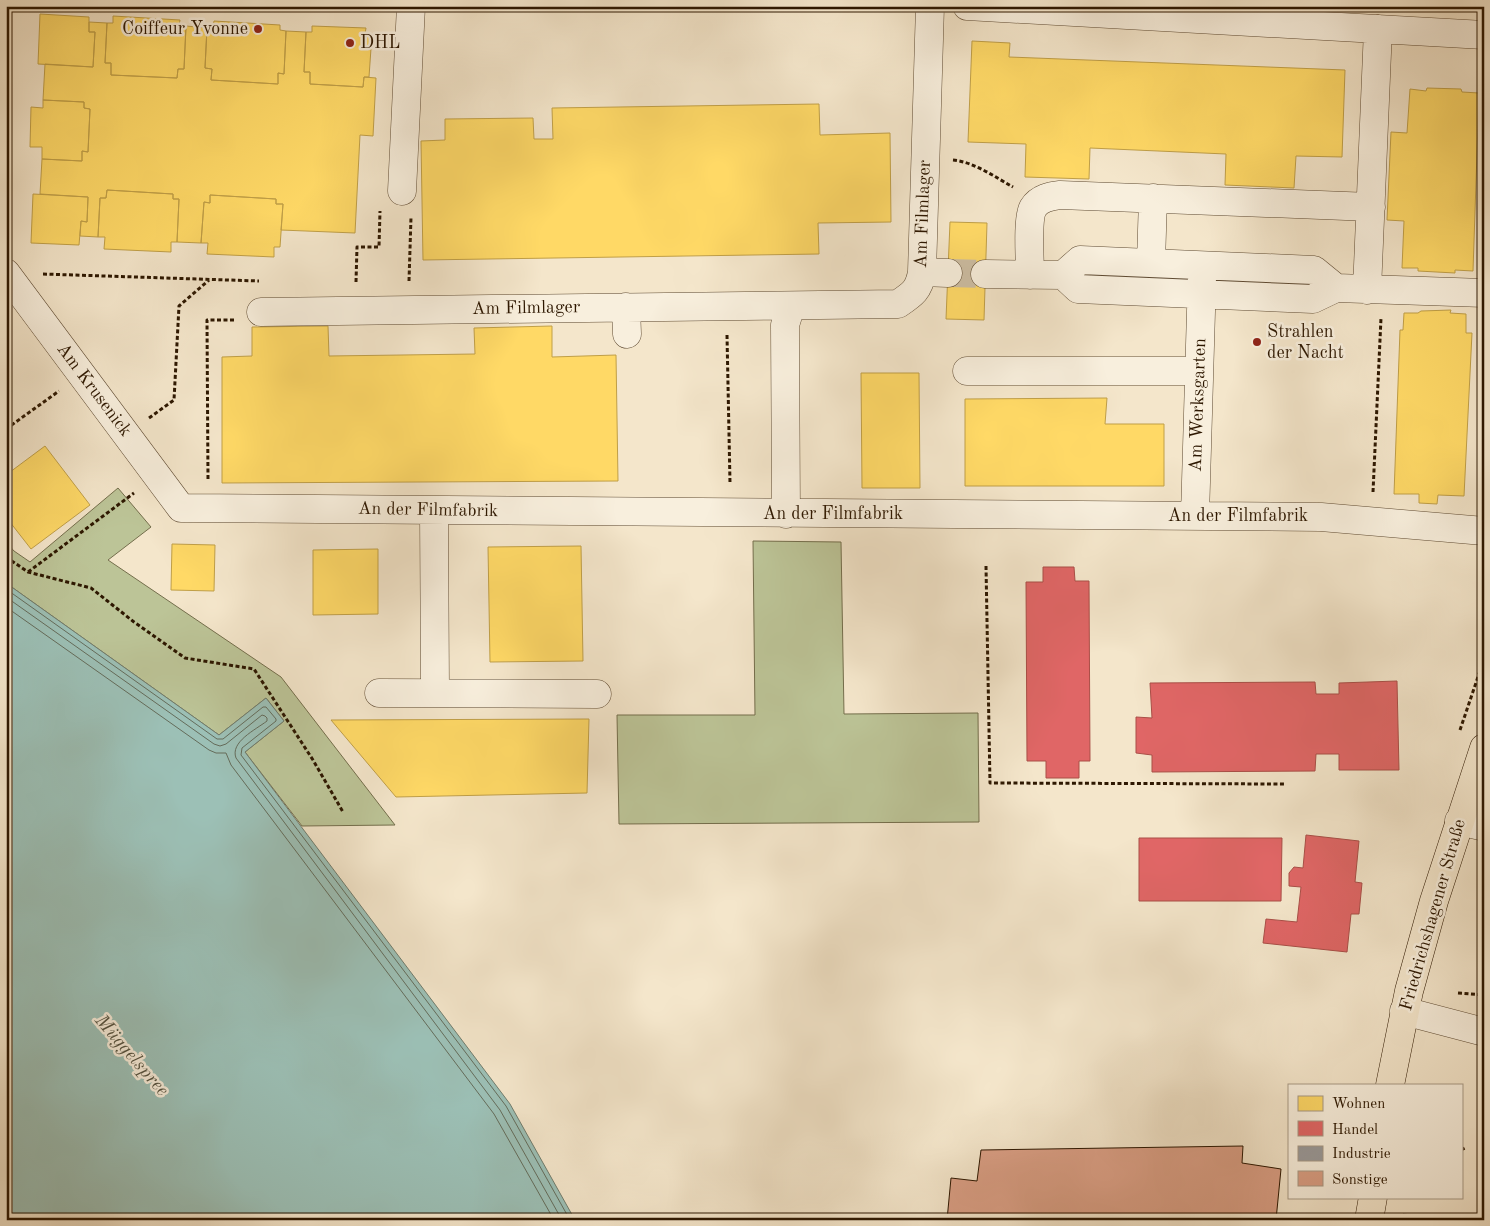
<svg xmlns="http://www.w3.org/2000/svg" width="1490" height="1226" font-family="'Old Standard TT',serif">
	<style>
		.green { fill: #bcc497; stroke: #746e4c }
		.water { fill: #9cc0b6; stroke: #707c6d }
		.homes { fill: #ffd966; stroke: #c09f47 }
		.shops { fill: #e06666; stroke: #aa4e47 }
		.industry { fill: #999; stroke: #79726b }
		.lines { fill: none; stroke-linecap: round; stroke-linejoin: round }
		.shore { stroke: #646c5b; stroke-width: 1 }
		.building { fill: #d99e84; stroke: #2d1700 }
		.minor-tunnel { stroke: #ccbda2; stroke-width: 28; stroke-dasharray: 28 14; stroke-linecap: butt }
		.minor-casing { stroke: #5f4b33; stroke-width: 29 }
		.major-casing { stroke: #2d1700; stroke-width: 29 }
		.path { stroke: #2d1700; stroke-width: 3; stroke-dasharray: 4 2.5; stroke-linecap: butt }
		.minor { stroke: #f8efdd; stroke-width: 28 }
		.major { stroke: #f4e6cb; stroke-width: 28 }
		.poi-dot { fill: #8f2418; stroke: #f8efdd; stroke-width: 2 }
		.labels { text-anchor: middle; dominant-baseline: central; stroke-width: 5; stroke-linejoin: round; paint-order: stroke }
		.poi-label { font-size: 18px; fill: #2d1700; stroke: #f8efdd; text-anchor: start }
		.street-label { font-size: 18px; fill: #2d1700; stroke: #f8efdd }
		.water-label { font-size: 19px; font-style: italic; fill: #545240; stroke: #f8efdd }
	</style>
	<rect width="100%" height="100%" fill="#f4e6cb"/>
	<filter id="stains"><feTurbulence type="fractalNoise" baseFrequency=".004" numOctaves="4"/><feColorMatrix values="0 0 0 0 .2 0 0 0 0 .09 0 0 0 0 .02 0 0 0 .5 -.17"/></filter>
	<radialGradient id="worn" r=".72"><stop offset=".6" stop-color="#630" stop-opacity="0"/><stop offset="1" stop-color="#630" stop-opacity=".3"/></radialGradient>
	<path class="green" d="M118 488 151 527 108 560 281 677 395 825 302 826 245 752 284 721 266 698 219 735 6 583V542L14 551 30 562Z
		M753 541 841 542 844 714 978 713 979 822 619 824 617 715H755Z"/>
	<path class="water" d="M6 583 219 735 266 698 284 721 245 752 510 1104 575 1220H6Z"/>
	<path class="homes" d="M40 14 89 17V32H95L93 67 38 64Z
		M113 16 180 20 179 26H186L184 69H178L177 78 111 75V63H105L107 23H113Z
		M214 21 280 25V30L286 31 284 74 278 73V84L211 80 212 69 205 68 207 28H213Z
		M89 22 107 23 105 63H111V75L177 78 178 69H184L186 26 207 28 205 68 212 69 211 80 278 84V73L284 74 286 31 306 32 304 72H310V84L363 87 364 77 376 78 373 136 360 135 355 233 281 230 283 204H276V199L210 195V203L204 202 201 243 177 242 179 199H173V194L107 190 106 198H100L98 237 80 236 81 221 87 222 88 197 40 194 42 159 82 161V151L88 152 90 109 84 108V102L43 100 45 64 93 67 95 32H89Z
		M312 26 366 28 365 34H372L369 77H364L363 87 310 84V72H304L306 32H312Z
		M972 41 1010 43 1009 57 1345 70 1342 157 1296 156 1294 188 1225 185 1226 154 1090 148 1089 179 1025 177 1026 144 968 142Z
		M1427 88 1461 89 1462 92 1479 93 1473 271 1455 270V273L1418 271V268H1402L1404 221 1387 220 1391 132 1407 133 1410 89 1426 91Z
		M43 100 84 102V108L90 109 88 152 82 151V161L42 159V147H30L31 107 43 108Z
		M819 104 820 135 890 133 891 222 818 223 819 254 423 260 421 141 445 140V119L533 118 534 139H553L552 108Z
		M107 190 173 194V199H179L177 242H171V252L104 249 105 237H98L100 198H106Z
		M33 194 88 197 87 222 81 221 79 245 31 243Z
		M210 195 276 199V204H283L280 247H274V257L207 254 208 243H201L204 202 210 203Z
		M950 222 987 223 984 320 946 319Z
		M1451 310 1450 313 1466 314V333H1472L1464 496 1438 495 1437 504 1419 503V494H1394L1400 330H1403L1404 313H1418L1421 311Z
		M328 326 329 356 475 354 474 328 552 326V357L616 355 618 481 222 483V357L252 356V327Z
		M861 373H919L920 488H862Z
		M1107 398 1105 424H1164V486H965V399Z
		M45 446 90 505 31 549 6 517V475Z
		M172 544 215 545 214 591 171 590Z
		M581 546 583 661 490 662 488 547Z
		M378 549V614L313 615V550Z
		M589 719 587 793 396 797 331 720Z"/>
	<path class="shops" d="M1043 567H1074L1075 581H1089L1090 761H1079V778H1046V761H1027L1026 582H1043Z
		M1397 681 1399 770H1339V754H1316L1315 771 1152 772V755L1136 753V717L1152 718 1150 683 1315 682 1316 694H1339V683Z
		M1306 835 1359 841 1355 882 1362 883 1359 914H1351L1347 952 1263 943 1266 919 1297 922 1301 887 1289 886V873L1294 867 1303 868Z
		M1139 838H1282L1281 901H1139Z"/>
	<path class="industry" d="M1403 1214 1412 1215 1460 1220H1403Z"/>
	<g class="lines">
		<path class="shore" d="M6 589 217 739H223L263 707H266L276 719V721L242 748 241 755 506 1106 570 1220
			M6 597 214 744 220 746 226 744 262 715 265 716 267 718V721C255 730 230 742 236 758L500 1110 562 1220
			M6 607 209 750 216 753H226L231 765 494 1114 554 1220"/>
	</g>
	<path class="building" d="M1243 1146 1242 1163 1281 1169 1276 1220H947L951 1178 977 1181 981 1150Z"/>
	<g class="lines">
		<path class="minor-tunnel" d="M948 273 985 274"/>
		<g class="minor-casing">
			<path id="minor" d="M967 6 1484 35
				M402 191 411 6
				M1151 263 1153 198
				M922 272 948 273
				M6 273 181 508 1321 517 1484 531
				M985 274 1063 275 1080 260 1314 270 1336 288
				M1030 275C1030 260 1027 219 1033 208 1039 198 1051 196 1060 195L1371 207
				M1063 275 1078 289 1313 299 1336 288 1484 293
				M1367 290 1378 29
				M626 307 627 334
				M261 312 898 304C913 294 919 290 922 272L930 6
				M967 371H1199
				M434 510 435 692
				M786 514 785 325 791 306
				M1195 516 1202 277
				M379 693 597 694
				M1459 821 1484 827
				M1404 1011 1484 1032"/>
		</g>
		<g class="major-casing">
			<path id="major" d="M1390 1085 1409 991 1434 901 1484 748
				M1369 1220 1373 1197"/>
		</g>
		<path class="path" d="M953 160C974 162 995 177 1013 187
			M43 274 259 281
			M409 281 411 217
			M356 282 357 247H379L380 211
			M727 335 730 483
			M149 418 174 400 179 306 209 280
			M6 429 59 391
			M208 479 207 320H234
			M1373 492 1381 318
			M6 557 28 572 91 588 134 622 185 658 254 669 313 760 343 812
			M986 566 990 783 1284 784
			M28 572 134 493
			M1460 730 1484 659
			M1458 993 1484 995
			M1461 1150 1465 1148"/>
		<use href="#minor" class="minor"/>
		<use href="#major" class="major"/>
	</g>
	<g class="poi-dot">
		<circle cx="258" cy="29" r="5"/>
		<circle cx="350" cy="43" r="5"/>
		<circle cx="1257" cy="342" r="5"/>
	</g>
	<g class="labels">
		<g class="poi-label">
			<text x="248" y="29" text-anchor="end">Coiffeur Yvonne</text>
			<text x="360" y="43">DHL</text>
			<text x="1267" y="332">Strahlen<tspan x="1267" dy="21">der Nacht</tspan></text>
		</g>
		<g class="street-label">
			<text transform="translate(923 214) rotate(-88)">Am Filmlager</text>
			<text transform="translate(526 308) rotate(-1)">Am Filmlager</text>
			<text transform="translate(94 390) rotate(53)">Am Krusenick</text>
			<text transform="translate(1198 405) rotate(-88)">Am Werksgarten</text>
			<text transform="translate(428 510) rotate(1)">An der Filmfabrik</text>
			<text x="833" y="514">An der Filmfabrik</text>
			<text x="1238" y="516">An der Filmfabrik</text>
			<text transform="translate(1433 915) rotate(-74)">Friedrichshagener Straße</text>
		</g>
		<g class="water-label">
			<text transform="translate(131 1056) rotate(49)">Müggelspree</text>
		</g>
	</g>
	<rect width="1490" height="1226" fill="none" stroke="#f4e6cb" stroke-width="25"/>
	<rect x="8" y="8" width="1475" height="1211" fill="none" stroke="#2d1700" stroke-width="2.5"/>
	<rect x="12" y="12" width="1465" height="1201" fill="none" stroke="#2d1700"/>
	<rect x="1288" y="1084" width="175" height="115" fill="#f8efdd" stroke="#a79985"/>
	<rect x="1298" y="1096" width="25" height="15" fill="#ffd966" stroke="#a79985"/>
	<text x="1332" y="1108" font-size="15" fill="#2d1700">Wohnen</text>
	<rect x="1298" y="1121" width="25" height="15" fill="#e06666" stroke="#a79985"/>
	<text x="1332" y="1134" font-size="15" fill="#2d1700">Handel</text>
	<rect x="1298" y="1146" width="25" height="15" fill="#999999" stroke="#a79985"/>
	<text x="1332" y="1158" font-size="15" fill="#2d1700">Industrie</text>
	<rect x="1298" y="1171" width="25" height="15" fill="#d99e84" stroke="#a79985"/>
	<text x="1332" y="1184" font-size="15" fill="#2d1700">Sonstige</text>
	<rect width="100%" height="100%" filter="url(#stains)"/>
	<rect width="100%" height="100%" fill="url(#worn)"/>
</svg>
